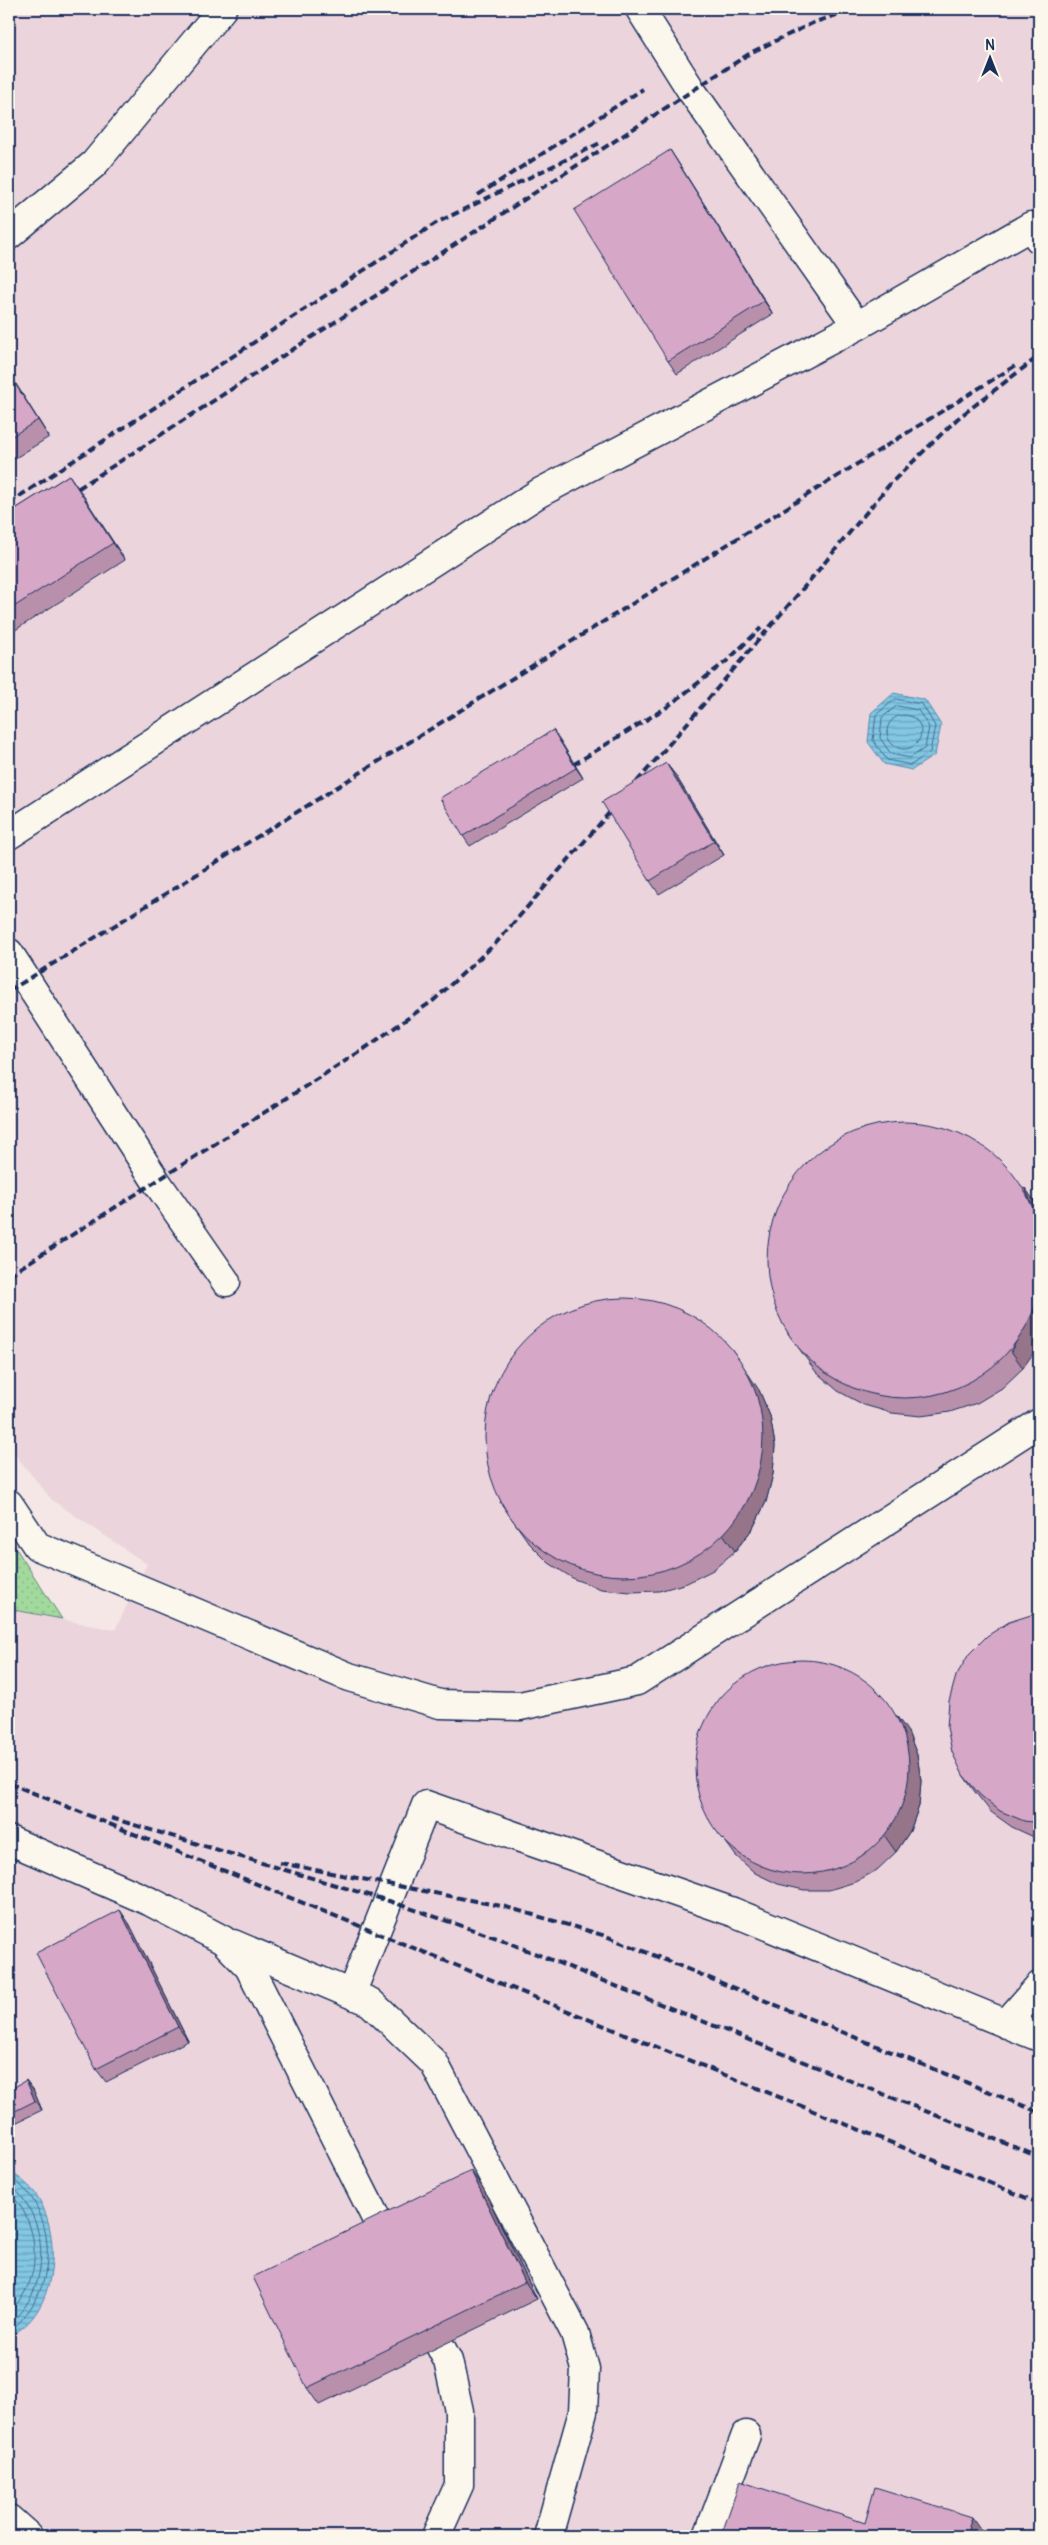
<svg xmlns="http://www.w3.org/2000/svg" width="1048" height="2545" font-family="Pangolin,sans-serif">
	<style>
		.built { fill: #ebd4dc }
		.grass { fill: url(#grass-dots); stroke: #5e847e }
		.water { fill: url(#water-rules); stroke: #598aae }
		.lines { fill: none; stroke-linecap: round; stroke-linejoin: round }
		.shore { stroke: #446c93; stroke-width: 1 }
		.minor-casing { stroke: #1b2f5e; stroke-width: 31 }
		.minor { stroke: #fbf7ec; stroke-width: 28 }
		.rail { stroke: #1b2f5e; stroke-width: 4; stroke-dasharray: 8 4; stroke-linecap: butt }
		.wall { fill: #b890ab; stroke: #1b2f5e }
		.shaded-wall { fill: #96758b; stroke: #1b2f5e }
		.building { fill: #d6a7c7; stroke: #1b2f5e }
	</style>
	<defs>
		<pattern id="grass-dots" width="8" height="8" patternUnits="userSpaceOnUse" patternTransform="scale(1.25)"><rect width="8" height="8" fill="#a2d99d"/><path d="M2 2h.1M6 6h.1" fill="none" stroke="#8bbb8a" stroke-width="1.8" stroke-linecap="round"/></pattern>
		<pattern id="water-rules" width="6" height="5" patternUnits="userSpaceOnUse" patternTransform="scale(1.25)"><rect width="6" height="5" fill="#82c7e3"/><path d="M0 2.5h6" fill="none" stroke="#6aa2bb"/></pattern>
	</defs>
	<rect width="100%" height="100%" fill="#f4e7e5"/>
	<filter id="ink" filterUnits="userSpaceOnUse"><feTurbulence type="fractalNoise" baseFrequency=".02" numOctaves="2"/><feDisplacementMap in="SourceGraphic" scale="10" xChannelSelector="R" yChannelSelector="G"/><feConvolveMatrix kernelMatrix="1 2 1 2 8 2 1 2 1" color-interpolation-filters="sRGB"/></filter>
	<g filter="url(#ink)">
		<path class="built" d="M9 9H1039V2536H9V1609L115 1630 147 1564 52 1500 9 1447Z"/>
		<path class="grass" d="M9 1538 62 1619 9 1609Z"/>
		<path class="water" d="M894 693 925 700 941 725 935 755 912 770 884 764 868 742 871 713Z
			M9 2170C19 2178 30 2185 37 2196 63 2236 57 2315 9 2336Z"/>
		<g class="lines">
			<path class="shore" d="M896 699 922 704 935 726 930 752 911 765 887 760 873 740 876 715Z
				M897 706 918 710 929 727 925 748 910 758 891 754 880 738 882 718Z
				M887 732a17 17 0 1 1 34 0a17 17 0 1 1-34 0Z
				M9 2176C18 2183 27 2190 33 2200 53 2233 52 2278 30 2309 24 2317 18 2326 9 2330
				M9 2184C50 2217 53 2290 9 2323
				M9 2193C32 2212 40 2253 30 2281 26 2293 17 2304 9 2313"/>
			<g class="minor-casing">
				<path id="minor" d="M640 9 691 90 857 326
					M9 235 94 164 222 9
					M9 835 539 493 857 326 1031 226 1039 239
					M9 953 156 1181 226 1282
					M9 1504 37 1546 349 1677 440 1704 520 1706 637 1681 1039 1423
					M9 1840 151 1902 223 1940 249 1967 393 2252
					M233 1944 370 2002 434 2063 575 2333 585 2369 583 2412 548 2536
					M351 1994 426 1805 733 1912 1039 2037
					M1006 2024 1039 1986
					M423 2313 448 2361 459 2411V2485L436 2536
					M9 2519 28 2536
					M708 2536 746 2435"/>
			</g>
			<use href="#minor" class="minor"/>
			<path class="rail" d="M478 195 643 89
				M68 495 752 52 815 22 855 9
				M9 503 436 223 602 142
				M563 771 667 707 728 660 761 628
				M629 791 811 579 890 484 957 419 1039 356
				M9 991 1018 364
				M9 1275 364 1049 434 1000 496 943 617 804
				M9 1783 1039 2203
				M111 1818 389 1901 497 1938 1039 2157
				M280 1863 506 1907 606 1936 1039 2112"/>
		</g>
		<path class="wall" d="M670 150 679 164 773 314 677 374 668 361Z
			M9 373 49 437 9 462Z
			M69 475 125 560 9 634V513Z
			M553 730 583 778 470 846 463 836Z
			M666 763 676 776 724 855 659 894 650 881Z
			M1025 1188 1037 1205 1023 1368 1002 1388 977 1403 950 1412 921 1416 892 1413 864 1405 838 1391 816 1372 787 1332Z
			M759 1390 770 1416 775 1445 773 1474 766 1502 753 1528 735 1551 713 1570 687 1583 659 1591 630 1592 601 1589 574 1579 549 1563 529 1543 500 1502Z
			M1039 1614V1838H1036L1012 1827 991 1812 975 1792 963 1775Z
			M908 1732 917 1755 921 1781 919 1806 910 1831 896 1852 877 1870 855 1882 829 1890H804L778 1884 755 1873 736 1856 708 1818Z
			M129 1923 188 2041 106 2082 96 2069Z
			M9 2075 14 2087 33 2089 42 2110 9 2126Z
			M483 2188 537 2299 319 2405 307 2388Z"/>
		<path class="shaded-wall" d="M670 150 679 164 773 314 764 301Z
			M9 373 49 437 38 420 9 374Z
			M69 475 81 492 125 560 113 543Z
			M553 730 560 740 583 778 576 768Z
			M666 763 676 776 724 855 714 841Z
			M1025 1188 1037 1205 1039 1210V1222Z
			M1039 1301V1345L1023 1368 1011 1351Z
			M731 1348 759 1390 770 1416 775 1445 773 1474 766 1502 753 1528 735 1551 723 1534Z
			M896 1715 908 1732 917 1755 921 1781 919 1806 910 1831 896 1852 884 1835Z
			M120 1910 129 1923 188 2041 178 2027Z
			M9 2075 19 2098 13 2088 9 2080Z
			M26 2080 33 2089 42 2110 35 2101Z
			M471 2171 483 2188 537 2299 525 2282Z
			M972 2517 984 2534 983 2536H966Z"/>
		<path class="building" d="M670 150 764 301 668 361 574 210Z
			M9 374 38 420 9 438Z
			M69 475 113 543 9 610V513Z
			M553 730 576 768 463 836 440 798Z
			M666 763 714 841 650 881 602 802Z
			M767 1260a138 138 0 1 1 276 0a138 138 0 1 1-276 0Z
			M485 1437a139 139 0 1 1 278 0a139 139 0 1 1-278 0Z
			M1034 1614H1039V1823L1024 1821 1000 1811 980 1795 963 1775 952 1752 947 1727 949 1701 956 1676 969 1654 987 1636 1009 1622Z
			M695 1767a107 107 0 1 1 214 0a107 107 0 1 1-214 0Z
			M120 1910 178 2027 96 2069 36 1953Z
			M9 2080 13 2088 26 2080 35 2101 9 2114Z
			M471 2171 525 2282 307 2388 253 2277Z
			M740 2481 865 2523 875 2487 972 2517 966 2536H721Z"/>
	</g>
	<rect width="1048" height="2545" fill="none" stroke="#fbf7ec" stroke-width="30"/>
	<rect x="15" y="15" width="1018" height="2515" fill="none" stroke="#1b2f5e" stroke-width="2" filter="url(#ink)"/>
	<g transform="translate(990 58)" stroke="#fbf7ec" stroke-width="4" paint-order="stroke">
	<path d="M0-4L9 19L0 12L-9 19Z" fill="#1b2f5e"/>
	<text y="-8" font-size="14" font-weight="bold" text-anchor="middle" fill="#1b2f5e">N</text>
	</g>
</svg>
